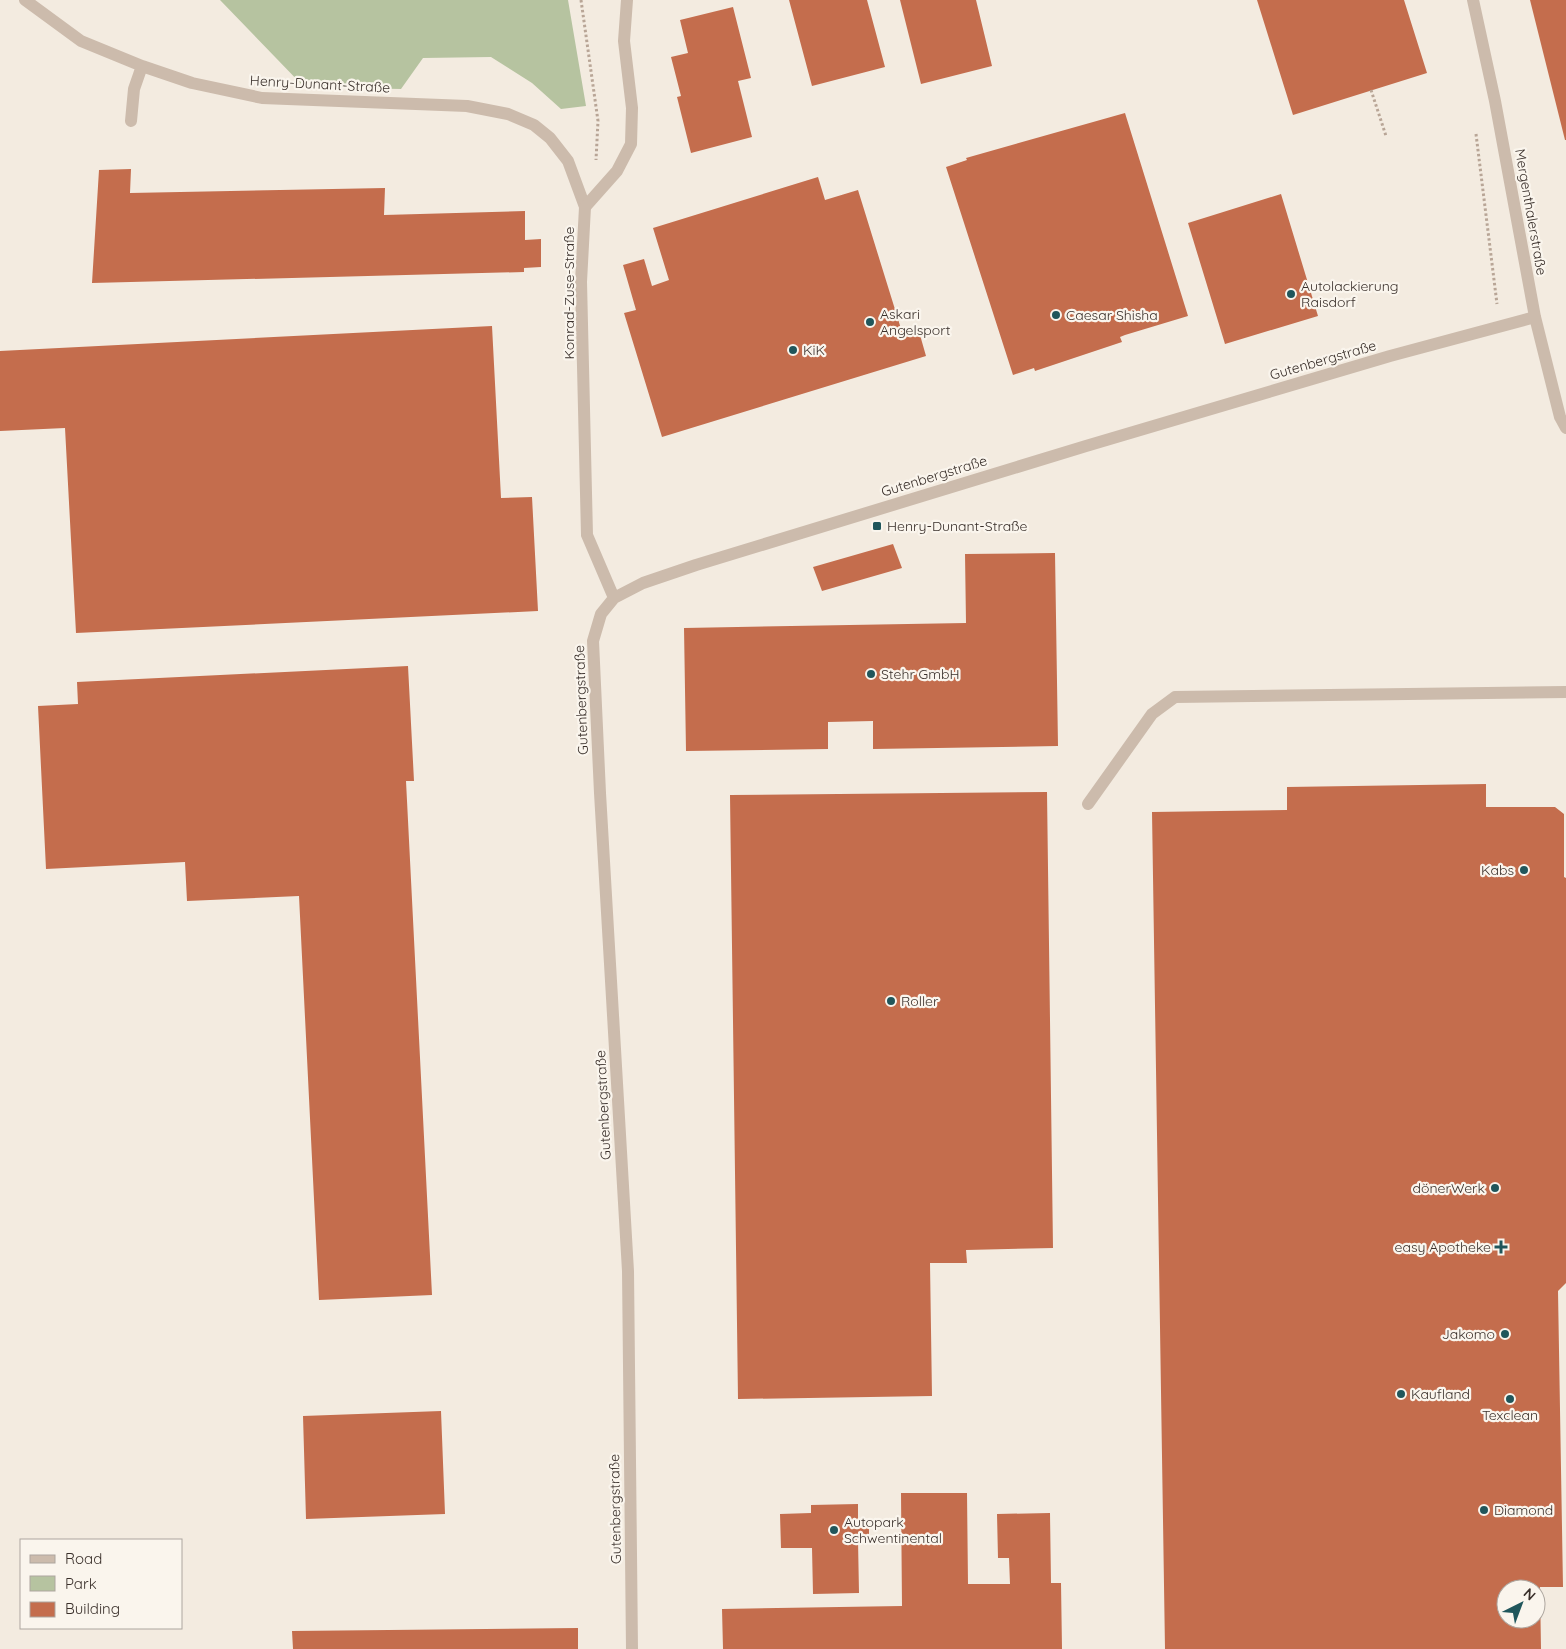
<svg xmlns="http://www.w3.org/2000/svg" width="1566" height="1649" font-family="Quicksand,sans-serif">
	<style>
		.green { fill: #b6c3a0 }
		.building { fill: #c46d4d; fill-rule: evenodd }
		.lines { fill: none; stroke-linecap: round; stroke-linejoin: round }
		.path { stroke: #b8a596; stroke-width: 3; stroke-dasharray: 2.5 2.5; stroke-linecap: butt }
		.lane { stroke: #ccbbac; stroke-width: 12 }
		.street { stroke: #ccbbac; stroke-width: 12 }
		.poi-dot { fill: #20565b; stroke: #faf5ed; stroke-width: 2 }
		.labels { text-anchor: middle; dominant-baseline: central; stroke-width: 4.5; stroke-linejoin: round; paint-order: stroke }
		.street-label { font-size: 14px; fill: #3a302b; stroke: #faf5ed }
		.poi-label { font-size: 14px; fill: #3a302b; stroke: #faf5ed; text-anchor: start }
	</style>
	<rect width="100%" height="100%" fill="#f3ebe0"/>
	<path class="green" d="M220 0H568L586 106 561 109 532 83 491 57 423 58 401 89 304 87Z"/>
	<path class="building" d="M789 0H867L885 67 812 86Z
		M900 0H976L992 66 921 84Z
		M1257 0H1404L1427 73 1293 115Z
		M1530 0H1566V140H1565Z
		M733 7 751 78 738 81 752 137 691 153 677 97 681 96 671 57 688 53 680 20Z
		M1125 113 1188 316 1125 335 1120 337 1122 342 1035 371 1034 368 1013 375 946 167 967 160 966 158Z
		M131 169 130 193 385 188 384 215 525 211V240L541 239V267L524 268V272L92 283 99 170Z
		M818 177 825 200 858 190 902 332 918 328 926 356 662 437 624 313 636 310 623 265 644 259 652 286 669 280 653 228Z
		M1281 194 1318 316 1225 344 1188 223Z
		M492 326 501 498 532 497 538 611 76 633 65 428 0 431V351Z
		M893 544 902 568 822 591 813 567Z
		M1055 553 1058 746 873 749V721L828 722V749L686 751 684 628 966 623 965 554Z
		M408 666 414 781H406L432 1295 319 1300 299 896 187 901 185 862 46 869 38 706 78 704 77 682Z
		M1486 784V807H1555L1564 814V877L1566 878V1283L1558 1291 1563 1587H1540L1541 1649H1165L1152 812 1287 810V787ZM1506 1589H1536V1619H1506Z
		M1047 792 1053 1248 966 1250 967 1263H930L932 1396 738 1399 730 795Z
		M441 1411 445 1514 306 1519 303 1416Z
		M901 1493H967L968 1584H1010L1009 1558H998L997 1514 1050 1513 1051 1583H1061L1062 1649H723L722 1609 902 1606Z
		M858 1504V1524H869V1539L858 1540 859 1593 813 1594 812 1548H781L780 1514 811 1513V1505Z
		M578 1628V1649H293L292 1631Z"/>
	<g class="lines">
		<path class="path" d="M581 0 598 121 596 160
			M1371 90 1386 136
			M1476 134 1497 304"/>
		<path class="lane" d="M25 0 81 41 142 66 192 83 262 98 467 106 508 114 534 125 550 138 568 161 585 207
			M131 121 134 89 142 66
			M1088 804 1152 714 1175 697 1566 692"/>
		<path class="street" d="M1473 0 1495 101 1535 317 1560 417 1566 428
			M614 598 587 535 581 282 585 207 617 171 631 144 632 108 624 41 627 0
			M632 1649 628 1271 600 793 593 641 601 614 614 598 643 583 696 565 1086 446 1390 356 1535 317"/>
	</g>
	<g class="poi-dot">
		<circle cx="1291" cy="294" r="5"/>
		<circle cx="1056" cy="315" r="5"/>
		<circle cx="870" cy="322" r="5"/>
		<circle cx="793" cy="350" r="5"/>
		<rect x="872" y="521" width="10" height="10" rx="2.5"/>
		<circle cx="871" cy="674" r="5"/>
		<circle cx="1524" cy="870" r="5"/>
		<circle cx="891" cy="1001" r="5"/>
		<circle cx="1495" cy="1188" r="5"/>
		<path d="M1498.5 1239.5h5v5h5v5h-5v5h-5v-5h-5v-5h5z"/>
		<circle cx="1505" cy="1334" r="5"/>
		<circle cx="1401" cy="1394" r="5"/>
		<circle cx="1510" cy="1399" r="5"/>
		<circle cx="1484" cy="1510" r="5"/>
		<circle cx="834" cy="1530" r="5"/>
	</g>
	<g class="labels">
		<g class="street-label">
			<text transform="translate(320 84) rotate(3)">Henry-Dunant-Straße</text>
			<text transform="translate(1531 212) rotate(80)">Mergenthalerstraße</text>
			<text transform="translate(569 293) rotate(-90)">Konrad-Zuse-Straße</text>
			<text transform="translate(1323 360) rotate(-16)">Gutenbergstraße</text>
			<text transform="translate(934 476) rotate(-17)">Gutenbergstraße</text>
			<text transform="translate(581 700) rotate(-92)">Gutenbergstraße</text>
			<text transform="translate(603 1105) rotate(-93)">Gutenbergstraße</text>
			<text transform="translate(615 1509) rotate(-91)">Gutenbergstraße</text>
		</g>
		<g class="poi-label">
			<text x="1301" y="286">Autolackierung<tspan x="1301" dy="16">Raisdorf</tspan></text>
			<text x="880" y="314">Askari<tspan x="880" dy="16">Angelsport</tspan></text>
			<text x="1066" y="315">Caesar Shisha</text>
			<text x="803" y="350">KiK</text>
			<text x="887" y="526">Henry-Dunant-Straße</text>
			<text x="881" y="674">Stehr GmbH</text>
			<text x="1514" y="870" text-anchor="end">Kabs</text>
			<text x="901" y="1001">Roller</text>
			<text x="1485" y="1188" text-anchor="end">dönerWerk</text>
			<text x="1491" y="1247" text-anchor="end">easy Apotheke</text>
			<text x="1495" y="1334" text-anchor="end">Jakomo</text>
			<text x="1411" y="1394">Kaufland</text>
			<text x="1510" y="1415" text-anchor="middle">Texclean</text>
			<text x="1494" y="1510">Diamond</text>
			<text x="844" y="1522">Autopark<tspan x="844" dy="16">Schwentinental</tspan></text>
		</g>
	</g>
	<rect x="20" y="1539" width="162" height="90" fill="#faf5ed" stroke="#ada69f"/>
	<rect x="30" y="1555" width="25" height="8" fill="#ccbbac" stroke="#ada69f"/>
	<text x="65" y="1564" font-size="15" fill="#3a302b">Road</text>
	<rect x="30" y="1576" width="25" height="15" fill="#b6c3a0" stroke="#ada69f"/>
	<text x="65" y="1589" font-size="15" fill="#3a302b">Park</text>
	<rect x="30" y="1602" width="25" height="15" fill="#c46d4d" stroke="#ada69f"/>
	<text x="65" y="1614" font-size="15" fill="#3a302b">Building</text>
	<g transform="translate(1521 1604) rotate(42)"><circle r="24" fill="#faf5ed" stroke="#ada69f"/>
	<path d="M0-4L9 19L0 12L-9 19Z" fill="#20565b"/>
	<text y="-8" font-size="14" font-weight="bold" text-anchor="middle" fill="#3a302b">N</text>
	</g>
</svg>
